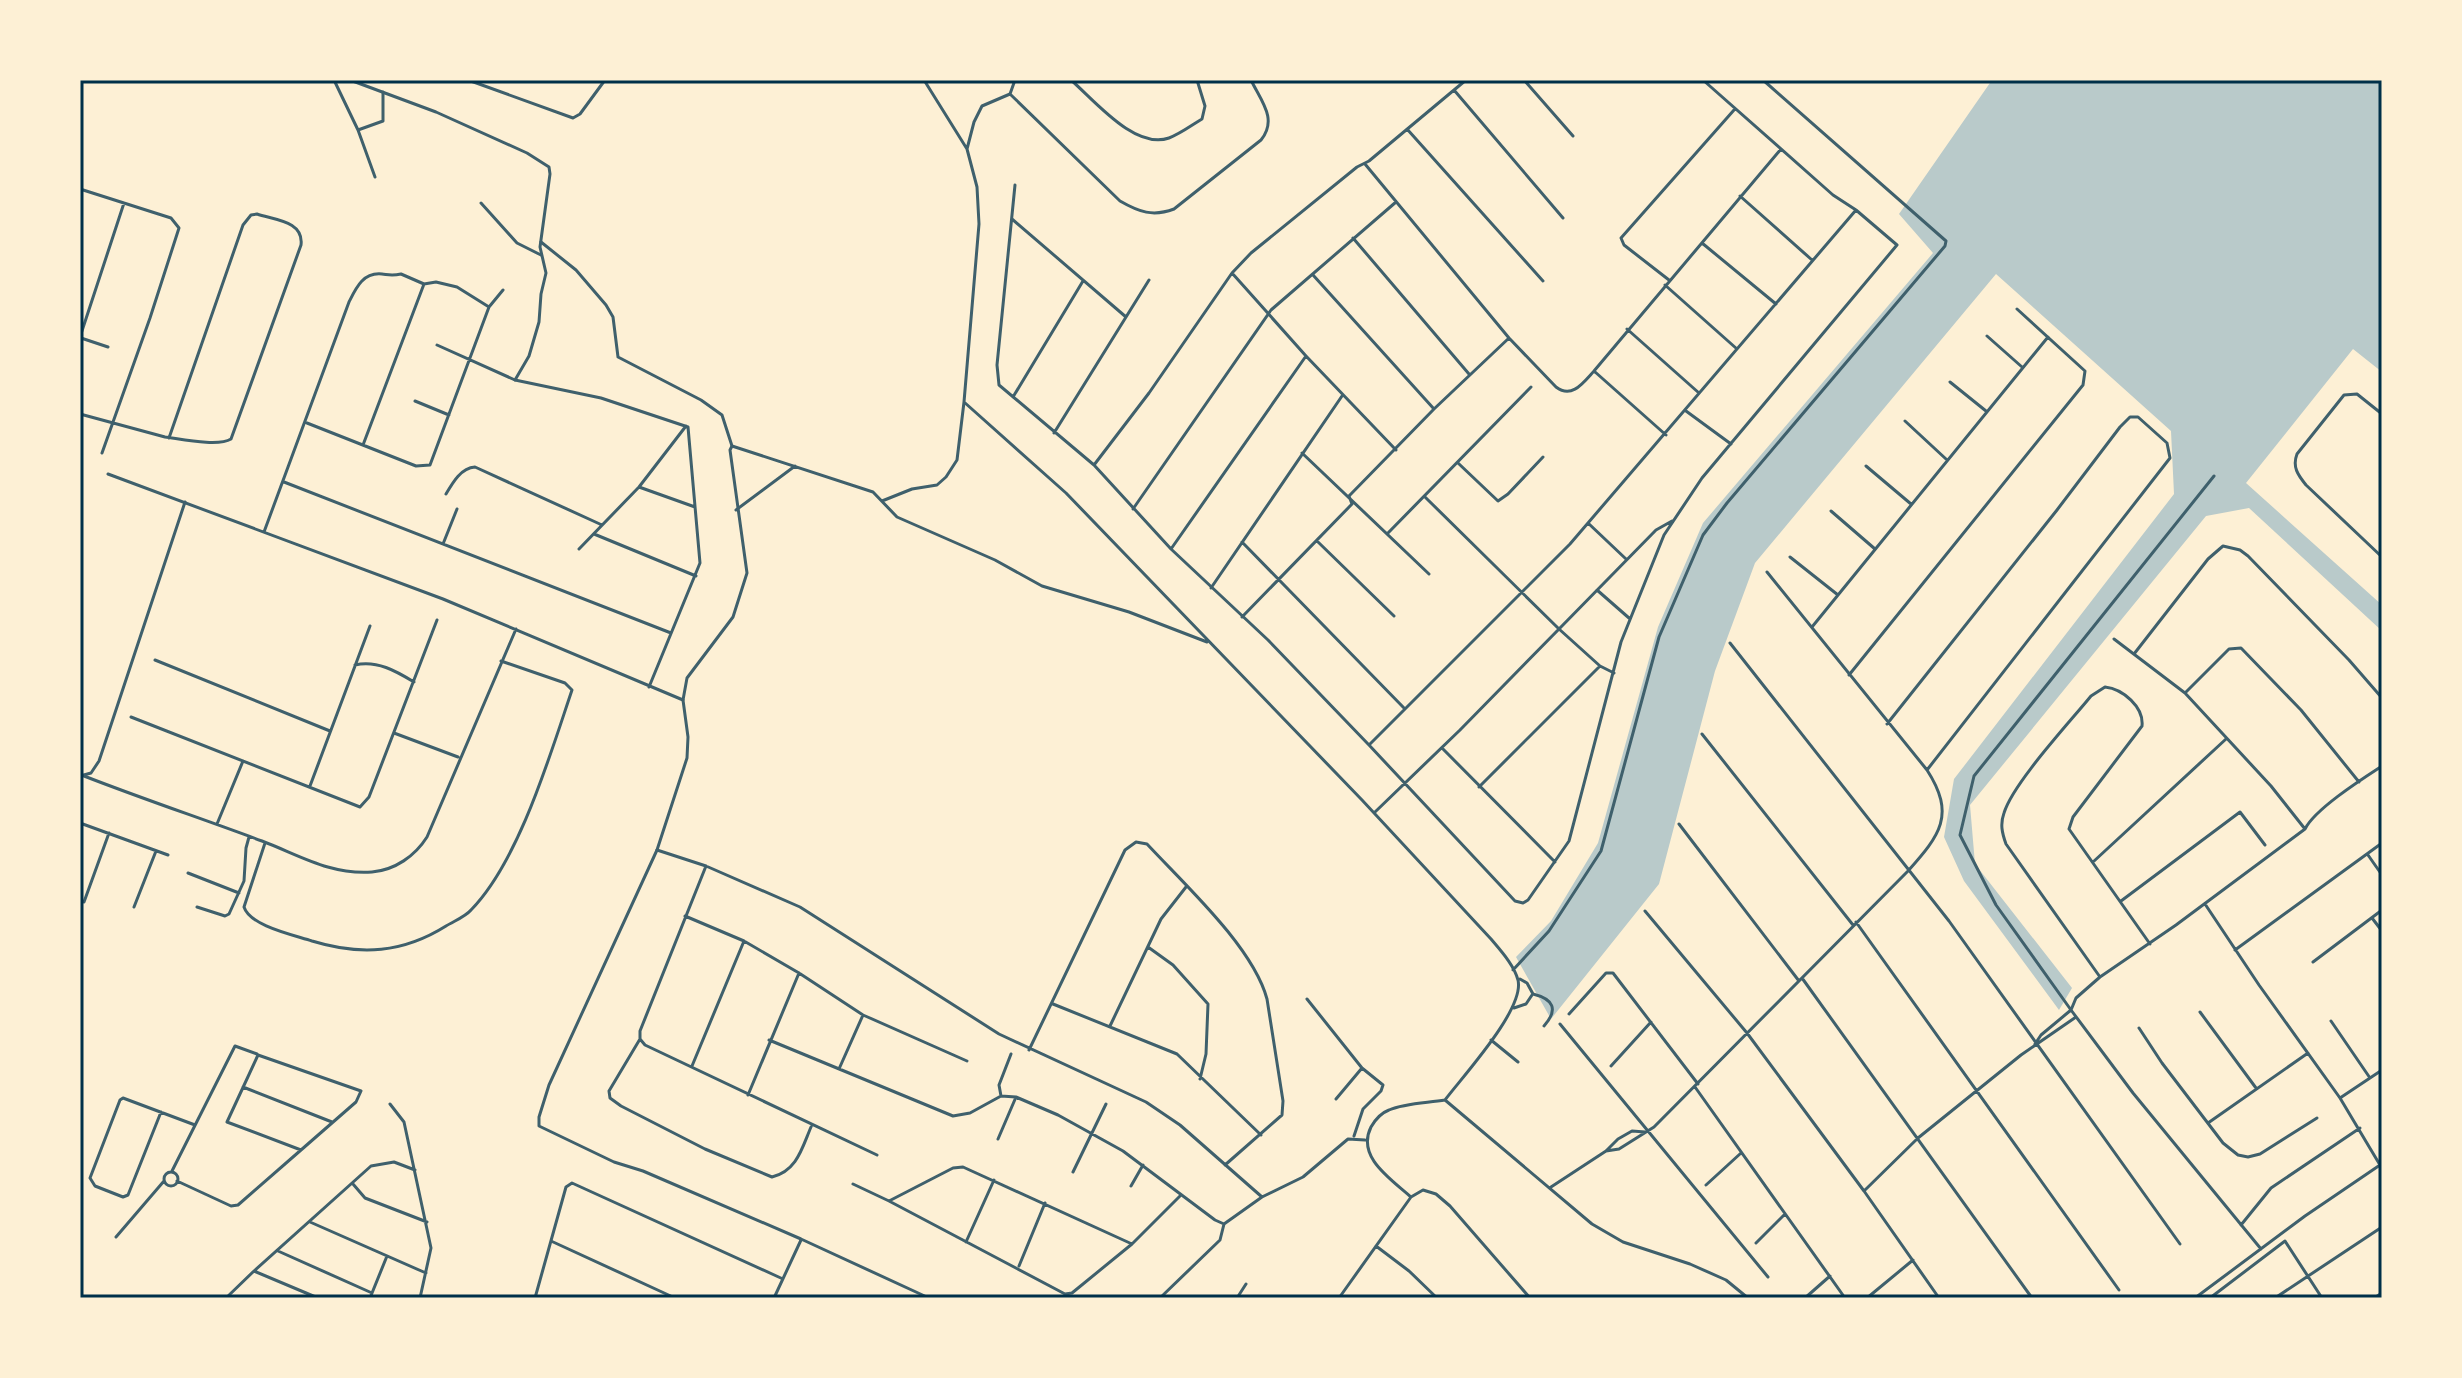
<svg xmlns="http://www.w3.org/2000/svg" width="2462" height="1378" font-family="'Asap Condensed',sans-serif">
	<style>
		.green { fill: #b9caca }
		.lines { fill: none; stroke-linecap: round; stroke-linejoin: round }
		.minor { stroke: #3f606c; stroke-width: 3 }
		.tertiary { stroke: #3f606c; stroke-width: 3 }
		.neatline { fill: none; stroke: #003049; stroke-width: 3 }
	</style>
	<rect width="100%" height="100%" fill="#fdf0d5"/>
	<path class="green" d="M1992 80H2382V372L2353 349 2246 483 2382 605V631L2249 508 2206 516 1970 805 1975 864 2072 988 2059 1010 1964 881 1944 837 1954 779 2174 494 2171 431 1996 274 1755 563 1715 671 1659 884 1551 1019 1516 957 1551 921 1598 843 1658 627 1703 523 1933 253 1899 214Z"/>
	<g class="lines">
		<path class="minor" d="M334 80 358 130 375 177
			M468 80 573 118 580 114 605 80
			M924 80 967 149 977 187 979 224 964 402 1066 493 1362 800 1491 939C1501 951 1514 965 1518 980 1525 1009 1463 1076 1445 1100 1427 1103 1405 1103 1389 1110 1381 1113 1375 1120 1371 1127 1356 1157 1391 1179 1411 1197
			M1071 80C1095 101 1135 150 1169 138 1180 134 1192 125 1202 119L1205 106 1197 80
			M1524 80 1573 136
			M1454 90 1563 218
			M1010 94 1015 80
			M1407 129 1543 281
			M358 130 383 121V92
			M967 149 974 122 982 106 1010 94 1120 201C1139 212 1153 217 1174 209L1261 140C1278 119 1261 101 1251 80
			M1365 164 1509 338 1556 387C1572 399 1583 383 1594 371L1781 149
			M1015 185 997 365 999 385 1094 465 1171 549 1268 640 1369 745 1515 901 1523 903 1528 900 1569 841 1621 642 1664 535 1702 478 1897 245 1856 210
			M80 189 171 218 179 228 150 318 102 453
			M1740 196 1812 260
			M481 203 517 243 541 255
			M1012 219 1126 317
			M1353 238 1469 374
			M541 242 576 270 606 305 613 317 618 357 701 400 722 415 732 446 873 492 897 517 995 560 1042 586 1129 612 1207 642
			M1702 243 1776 304
			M1232 273 1306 356 1396 450
			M1313 275 1434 409
			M1669 280 1624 245 1621 238 1734 110
			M1665 285 1737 349
			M1627 329 1699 393
			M1987 336 2022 367
			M80 337 124 203
			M81 338 108 347
			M437 345 515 380 601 398 688 427 700 563 649 687
			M1594 371 1666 435
			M1950 382 1986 411
			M1013 397 1083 281
			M415 401 449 415
			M1686 411 1731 444
			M80 414 165 437C181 439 218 447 231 439L301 245C304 221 275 220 257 214L251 215 243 225 169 438
			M2382 414 2357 394 2344 395 2297 454C2292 467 2298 475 2306 485L2382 557
			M1905 421 1946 459
			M307 423 416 466 430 465 489 307 503 290
			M1054 433 1149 280
			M363 445 424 284
			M1302 453 1429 574
			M1458 463 1498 501 1508 494 1543 457
			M1094 465 1149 393 1232 273 1251 253 1357 167 1369 161 1466 80
			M1866 466 1911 504
			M108 474 443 599 683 700
			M2214 476 1974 776 1960 835 1996 905 2071 1010 2133 1093 2261 1249
			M284 482 671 633
			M639 487 695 507
			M446 494C453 482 461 468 475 467L602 525
			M882 501 912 489 937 485 946 477 957 460 964 402
			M1133 509 1271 310 1396 202
			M736 510 795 466
			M1831 511 1875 549
			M1588 523 1626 559
			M264 532 349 302C356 288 363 272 382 274 390 275 392 276 401 274L424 284 436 282 457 287 489 307
			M1388 533 1531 387
			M594 534 696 576
			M1317 541 1394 616
			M1242 542 1404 708
			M443 544 457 509
			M579 549 639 487 686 426
			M1171 549 1306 356
			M1790 557 1838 595
			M1211 588 1342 396
			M1597 590 1629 618
			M1242 617 1352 504 1349 496 1434 409 1509 338
			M1812 627 2048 337
			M2114 639 2185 693 2271 786 2305 829
			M1730 643 1949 921 2180 1244
			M2134 654 2208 559 2223 546 2240 550 2248 556 2349 660 2382 698
			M155 660 330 731
			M355 665C377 660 396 671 414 682
			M1614 673 1600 666 1559 629 1656 530 1672 521
			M1849 675 2083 385 2085 371 2017 309
			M2186 692 2229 649 2241 648 2301 710 2359 782
			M131 717 360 807 369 797 437 620
			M1887 724 2057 510 2120 427 2130 417H2138L2167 443 2170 458 1927 770
			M394 733 458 757
			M1702 734 1853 925
			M1369 745 1570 544 1856 210 1833 195 1703 80
			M1442 748 1555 862
			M84 776C143 799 203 819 262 841 299 855 330 875 372 872 395 870 415 856 427 837L516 629
			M310 786 370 626
			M1479 787 1600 666
			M1375 812 1460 730 1559 629 1425 497
			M80 823 168 855
			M217 824 243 761
			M1679 824 1799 981
			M265 843 244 907C250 926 294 935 312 941 361 956 403 953 446 926 454 921 465 917 471 910 519 861 550 755 572 690L565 683 501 661
			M657 850 706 866 800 907 999 1034 1146 1102 1180 1125 1262 1197 1303 1177 1348 1139 1365 1140
			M2368 855 2382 875
			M2093 862 2226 739
			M706 866 640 1031V1039L645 1045 877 1155
			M188 873 239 893
			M2121 901 2240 812 2265 845
			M84 902 109 833
			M134 907 156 851
			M197 907 225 916 229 914 244 881 246 848 249 837
			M1645 911 1747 1033 1864 1191 1939 1298
			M685 916 744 941 799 973 863 1015 967 1061
			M2372 918 2382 931
			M1856 922 2119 1290
			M1148 947 1173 965 1208 1004 1206 1054 1200 1079
			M2235 950 2382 843
			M2313 962 2382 910
			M1513 970 1549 931 1601 851 1659 637 1703 535 1727 503 1945 246 1946 241 1763 80
			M2100 977 2006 844C2002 833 2000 824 2004 813 2013 783 2070 722 2091 696L2105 687C2123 689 2144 707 2142 726L2073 817 2069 829 2150 944
			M1802 978 2032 1298
			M1520 979 1527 983 1533 994C1553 999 1559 1009 1544 1026
			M1307 999 1362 1068 1383 1085 1381 1091 1363 1109 1354 1136
			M1053 1004 1177 1054 1261 1135
			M1514 1008 1526 1004 1532 995
			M2200 1012 2256 1088
			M1569 1014 1606 973H1613L1698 1084
			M2331 1021 2370 1078
			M1560 1024 1768 1277
			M1110 1026 1161 919 1186 887
			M2139 1028 2162 1063 2223 1143 2238 1155 2248 1157 2260 1154 2317 1118
			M640 1039 609 1091 610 1098 621 1106 705 1149 772 1177C797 1171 802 1148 811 1127
			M769 1040 953 1116 970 1113 1001 1096 1016 1097 1058 1115 1123 1151 1215 1220 1224 1224 1262 1197
			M1491 1040 1518 1062
			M2035 1044 2041 1035 2071 1010 2076 998 2100 977 2176 925 2305 829C2315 809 2362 779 2382 766
			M1029 1050 1125 850 1136 842 1147 844C1185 885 1253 947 1267 999L1283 1101 1282 1115 1225 1165
			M258 1055 361 1091 356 1102 301 1150 227 1122Z
			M692 1066 744 941
			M1611 1066 1651 1022
			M839 1069 863 1015
			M243 1087 332 1122
			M1695 1087 1845 1298
			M748 1095 799 973
			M1001 1096 999 1085 1011 1054
			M2340 1098 2382 1070
			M1336 1099 1362 1068
			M1445 1100 1592 1224 1623 1242 1690 1264 1726 1280 1748 1298
			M390 1104 404 1122 431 1248 420 1298
			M161 1112 128 1195 123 1197 95 1186 90 1178 120 1100 123 1098 195 1125
			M2208 1123 2308 1053
			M998 1139 1016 1097
			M1606 1151 1619 1149 1654 1127 1908 871C1940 835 1956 815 1927 770L1767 572
			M172 1171 235 1046 257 1054
			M164 1179a7 7 0 1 1 14 0a7 7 0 1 1-14 0Z
			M1073 1172 1106 1104
			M177 1181 231 1206 238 1205 301 1150
			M353 1184 365 1198 427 1222
			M853 1184 889 1201
			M1706 1185 1741 1153
			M1131 1186 1143 1165
			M1551 1187 1606 1151 1618 1139 1632 1131 1645 1132
			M1864 1191 1918 1138 2021 1055 2076 1017
			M310 1222 426 1273
			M2241 1225 2271 1188 2360 1128
			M116 1237 164 1181
			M551 1241 675 1298
			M966 1242 994 1180
			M1756 1243 1785 1214
			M1132 1244 963 1167 953 1168 889 1201 1065 1294 1072 1293 1132 1244 1181 1195
			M1376 1246 1409 1271 1437 1298
			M278 1251 372 1293
			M1019 1266 1045 1203
			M226 1298 254 1271
			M318 1298 254 1271 371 1166 394 1162 415 1170
			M370 1298 387 1256
			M535 1298 566 1187 572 1183 783 1279
			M774 1298 801 1240
			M1160 1298 1220 1240 1224 1224
			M1237 1298 1246 1284
			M1339 1298 1411 1197 1423 1190 1436 1194 1450 1206 1530 1298
			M1805 1298 1830 1276
			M1867 1298 1913 1260
			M2195 1298 2305 1216 2380 1165 2340 1098 2259 985 2205 904
			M2210 1298 2285 1241 2322 1298
			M2275 1298 2382 1227
			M2374 1298 2382 1293"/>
		<path class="tertiary" d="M350 80 436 112 527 153 549 167 550 174 540 247 546 273 541 294 539 322 529 356 515 380
			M732 446 730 450 747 573 733 617 687 678 683 700 688 737 687 758 657 850 549 1085 539 1117V1126L614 1162 643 1171 801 1239 929 1298
			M80 776 91 773 99 761 185 502"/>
	</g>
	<rect width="2462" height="1378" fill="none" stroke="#fdf0d5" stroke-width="164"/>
	<rect x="82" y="82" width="2298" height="1214" class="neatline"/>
</svg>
